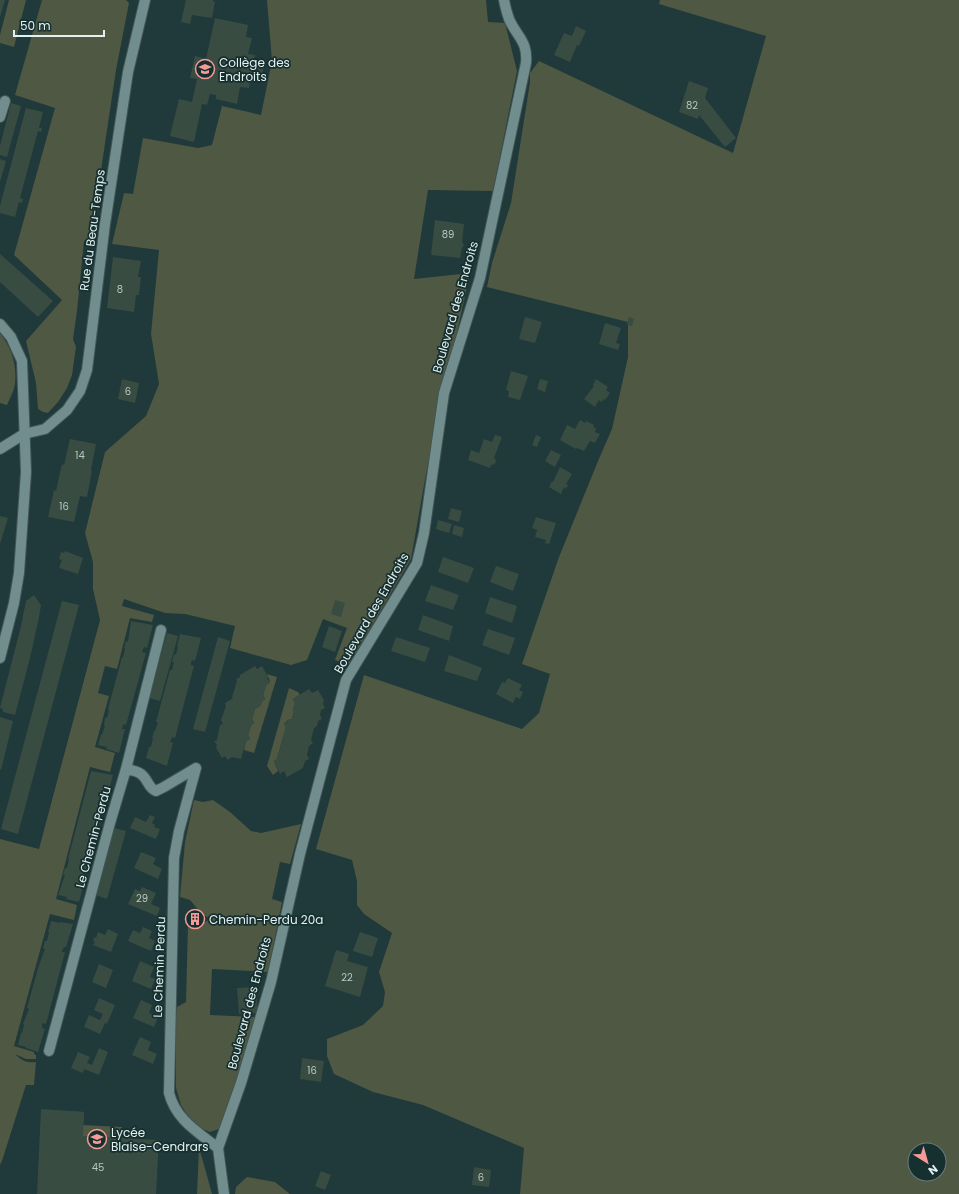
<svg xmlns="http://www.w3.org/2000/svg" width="959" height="1194" font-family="Poppins,sans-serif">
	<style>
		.green { fill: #4f5843; fill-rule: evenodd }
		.building { fill: #384c42 }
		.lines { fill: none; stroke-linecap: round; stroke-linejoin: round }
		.street-casing { stroke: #405657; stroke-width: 12 }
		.street { stroke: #728d8e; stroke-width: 10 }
		.labels { text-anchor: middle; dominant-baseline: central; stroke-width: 3.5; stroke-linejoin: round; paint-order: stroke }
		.number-label { font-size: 10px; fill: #b8c8c6 }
		.poi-label { font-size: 12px; fill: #e3f1f2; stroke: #162f2f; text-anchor: start }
		.street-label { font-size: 12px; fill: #e3f1f2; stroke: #162f2f }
	</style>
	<rect width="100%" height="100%" fill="#20393a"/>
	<path class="green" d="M9 0H26L14 47 0 43V35Z
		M42 0H126L129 3 116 70 91 237 84 241 77 311 73 339 76 347 72 375 67 388 58 402 48 413 43 412 38 409 36 383 26 341 62 300 14 255 55 108 15 95Z
		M267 0H486L488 22 505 23 517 71 493 191 428 190 414 279 470 273 426 474 411 559 349 665 335 660 347 628 323 619 307 660 291 665 230 648 235 626 185 614 165 613 124 599 122 606 154 615 152 622 130 618 117 669 105 666 98 693 109 696 95 747 115 753 110 772 90 767 56 899 77 905 74 920 50 914 14 1046 34 1052V1054L36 1055V1059H26L15 1054C22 1061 27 1063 36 1062L34 1085H26L2 1161 0 1165V839L39 849 100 620 93 589V562L85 533 105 452 146 416 159 384 151 334 159 250 112 244 124 193 133 194 143 138 198 148 212 145 222 106 261 115 272 61Z
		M660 0H959V1194H520L524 1148 423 1105 373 1092 334 1074 327 1056V1039L363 1025 383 1006 385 992 379 972 392 933 364 914 357 905V881L352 860 316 849 364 675 522 729 539 713 550 674 522 664 559 557 598 461 612 429 628 357V322L487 287 492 263 511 203 530 82V73L539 61 733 153 766 36 659 4ZM915 1150H939V1174H915Z
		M0 333C12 349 17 364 15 384 14 391 10 398 7 405L0 403Z
		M267 674 277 677 254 753 244 750 246 741 250 739 248 735 251 725 254 723 252 719 255 709 260 706 262 701 265 699 263 695 266 685 270 682Z
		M289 688 298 692 300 695 293 699 295 703 293 710 294 712 292 719 288 720 284 724 286 727 277 759 274 761 278 771 273 775 267 766Z
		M194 800 203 802 213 800 230 812 251 831 261 833 301 824 290 864 280 862 272 899 282 902 268 972 212 969 210 1015 257 1017 229 1106 219 1129 210 1132 200 1128 191 1121 181 1105 176 1088V1014L177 1007 186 1002 188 924 195 928 210 919 200 912 190 900 180 897 185 842Z
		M47 1110 84 1112 83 1125 122 1127V1139L44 1194Z
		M199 1147 212 1194H197Z
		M247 1177 275 1182 290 1194H235L236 1187Z"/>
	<path class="building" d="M0 0H5L0 17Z
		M186 0H213V1L215 2 212 18 192 15 190 24 181 22Z
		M215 18 248 25 246 37 252 38 248 54 255 55 253 63 264 66 261 79 251 77 249 88 240 87 237 104 216 99V95L210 94 207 105 202 104 194 142 170 136 179 99 192 102 197 79 190 78 195 56 206 59Z
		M576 26 586 31 579 46 577 45 570 62 554 55 564 33 572 36Z
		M689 81 708 88 705 98 736 138 725 147 699 115 698 119 679 112Z
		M11 103 21 106 7 157 0 155V146Z
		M26 108 43 112 39 128H42L41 132 38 131 20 198 23 199 22 203 19 202 15 217 0 213V206Z
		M0 159 6 161 0 182Z
		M435 220 464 224 462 243 464 244 463 247H462L460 258 431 255Z
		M0 254 53 301 38 317 0 282Z
		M113 257 141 261 138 277H141L139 295H136L134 312 107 308Z
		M525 317 542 322 535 343 519 339Z
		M629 317 634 319 632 326 627 325Z
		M605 323 621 328 616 343 620 344 618 350 599 344Z
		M511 371 528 376 520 400 508 397 509 391 506 390Z
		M122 379 139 383 135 403 118 399Z
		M540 379 548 381 545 392 537 389Z
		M596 379 608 387 606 390 610 393 605 400 604 399 601 402 599 400 595 407 584 399 594 386 593 385Z
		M580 420 585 423 586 421 594 425 593 427 596 428 595 432 600 434 595 443 590 441 584 451 577 448 576 449 560 440 567 425 575 429Z
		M495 435 502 437 494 458 496 460 495 464 491 465 490 468 468 460 471 450 479 453 484 439 492 442Z
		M536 435 541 437 537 447 532 445Z
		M70 439 96 444 91 470 92 471 87 497 80 496 74 522 48 517 54 490 56 491 62 464 64 465Z
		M551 450 561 455 555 467 545 461Z
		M560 467 572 474 566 484 568 485 566 489 564 487 561 494 549 487 552 481 553 482Z
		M451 508 462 511 459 522 448 519Z
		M0 516 8 518 0 544Z
		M536 517 556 523 549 544 545 543 546 540 535 537 537 530 532 528Z
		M438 520 452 524 449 533 436 529Z
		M454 525 464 528 462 537 452 534Z
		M65 551 83 558 78 574 59 568 62 560 59 559 61 552 64 553Z
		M443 557 474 568 468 583 438 572Z
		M496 566 519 574 513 591 490 582Z
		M431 585 459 595 453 610 425 601Z
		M34 595 41 605 39 617 30 658 15 715 3 712V709L0 708 21 626 26 601Z
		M490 597 517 606 512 623 485 613Z
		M335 600 345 603 341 617 331 614Z
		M62 601 79 605 18 834 1 829Z
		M423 615 453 626 449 641 418 630Z
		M131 621 153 625 147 648 144 647 142 652 146 653 126 725 123 724V726L122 729H125L119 753 106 749 107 747 98 745 101 734 102 735 105 726 104 725 105 718H107L109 710 108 709 122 657 123 658 125 649 124 648 126 641 128 642Z
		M329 626 342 631 335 652 322 647Z
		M488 629 515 638 509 655 482 645Z
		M167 633 178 636 160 701 149 698Z
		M180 634 201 638 195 661 192 660 191 663V665L194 666 175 738 172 737 171 740 170 742 173 743 167 766 146 758 149 747H151L153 738H152L154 731H155L158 722H156L170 670H172L174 662H172L174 654 176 655 178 646H177Z
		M218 637 230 641 205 732 193 729Z
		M396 637 430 648 425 662 391 651Z
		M449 655 482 668 477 681 444 671Z
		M255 666 257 669 262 666 268 677 267 679 270 682 266 685 263 695 265 699 262 701 260 706 255 709 252 719 254 723 251 725 248 735 250 739 246 741 241 759 232 757 228 760 225 756 222 758 216 748 217 745 214 741 217 740 220 725 223 724 221 720 226 706 225 703 233 698 232 697 237 681 236 679 240 677V675Z
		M508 678 522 685 519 690 523 692 520 699 516 697 513 703 496 694 502 682 505 683Z
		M309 689 312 693 318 690 324 700 323 704 325 708 321 710 320 715 322 719 318 721 317 726 314 728 311 740 313 743 309 746 307 755 309 759 305 761 303 768 287 777 284 771 280 774 274 761 277 759 286 727 284 724 287 722 288 720 292 719 294 712 293 710 295 703 293 699Z
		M0 717 13 721 1 770 0 769Z
		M91 771 113 775 107 798 104 797 102 802 105 803 86 874 83 873V874L82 879H85L79 902 66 899 67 897 58 895 65 875H63L65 868H67L69 859H68Z
		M150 815 155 817 152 823 155 825 154 827 160 829 156 839 130 828 135 817 146 822Z
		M114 828 126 831 107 899 96 895Z
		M141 852 156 858 153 864 162 869 158 879 134 868Z
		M142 887 156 893 151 904 160 908 157 916 128 904 135 889 140 891Z
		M194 911 201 923 195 927 188 915Z
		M51 921 60 923V922L73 924 66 947H64L62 951V952H65L46 1024 43 1023 42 1025V1028L45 1029 38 1052 26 1048V1047L18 1045 21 1033H22L24 1025 23 1024 29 1009 27 1008 38 968 45 949 43 948 45 941H47L49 932H48Z
		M143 927 152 931 149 938 155 941 151 951 128 941 133 930 140 933Z
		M108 929 118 934 111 952 93 945 95 942 93 941 94 937 96 938 98 932 105 935Z
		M360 932 378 938 372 957 353 951Z
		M336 950 349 954 347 961 368 967 360 997 325 986Z
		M140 961 154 967 150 977 155 979 151 989 132 981Z
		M99 964 113 970 106 988 92 982Z
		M257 987V1013L239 1014 237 988Z
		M99 998 115 1005 107 1024 105 1023 100 1034 84 1027 89 1015 100 1020 103 1014 94 1010Z
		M141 1000 152 1005 149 1013 158 1017 154 1027 133 1018Z
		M140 1037 151 1042 148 1050 157 1054 153 1064 132 1055Z
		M99 1048 108 1052 99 1075 84 1069 83 1073 71 1068 78 1052 90 1057 87 1063 92 1065Z
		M302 1058 324 1061 321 1082 300 1079Z
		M41 1109 84 1112 83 1136 159 1140 156 1194H37Z
		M474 1167 491 1170 489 1187 472 1185Z
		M321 1171 331 1175 325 1190 315 1186Z"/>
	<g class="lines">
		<g class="street-casing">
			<path id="street" d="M0 117 5 101
				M0 324 11 337 22 361 26 472 19 573 14 603 0 658
				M0 449 24 434 45 429 67 410 80 391 87 370 105 224 128 72 145 0
				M196 768 179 831 174 858 169 1093C176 1120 198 1132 218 1148
				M126 769C131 770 137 771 141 774 148 779 148 788 156 791L164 787 196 768
				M49 1051 110 823 126 769 161 630
				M224 1194 218 1148 241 1083 271 982 300 854 346 680 417 563 424 533 444 393 480 278 526 63C528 41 517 37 509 19 507 13 505 6 504 0"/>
		</g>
		<use href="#street" class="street"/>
	</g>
	<defs>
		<g id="school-ring" transform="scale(1)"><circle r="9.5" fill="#162f2f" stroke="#f59b97" stroke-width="1.5"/><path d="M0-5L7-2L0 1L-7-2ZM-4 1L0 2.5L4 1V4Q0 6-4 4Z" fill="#f59b97"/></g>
		<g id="building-ring" transform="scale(1)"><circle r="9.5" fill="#162f2f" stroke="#f59b97" stroke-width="1.5"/><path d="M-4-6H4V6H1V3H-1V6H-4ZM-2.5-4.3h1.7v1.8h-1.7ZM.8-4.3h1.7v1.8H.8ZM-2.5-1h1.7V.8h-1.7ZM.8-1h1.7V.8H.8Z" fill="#f59b97"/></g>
	</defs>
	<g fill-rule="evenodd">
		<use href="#school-ring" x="205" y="69"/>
		<use href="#building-ring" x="195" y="919"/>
		<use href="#school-ring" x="97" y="1139"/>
	</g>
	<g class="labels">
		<g class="number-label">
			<text x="692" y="105">82</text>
			<text x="448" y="234">89</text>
			<text x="120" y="289">8</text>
			<text x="128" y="391">6</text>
			<text x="80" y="455">14</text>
			<text x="64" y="506">16</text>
			<text x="142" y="898">29</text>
			<text x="347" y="977">22</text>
			<text x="312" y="1070">16</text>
			<text x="98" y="1167">45</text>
			<text x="481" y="1177">6</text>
		</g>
		<g class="poi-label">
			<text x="219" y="62">Collège des<tspan x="219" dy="14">Endroits</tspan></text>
			<text x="209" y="919">Chemin-Perdu 20a</text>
			<text x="111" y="1132">Lycée<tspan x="111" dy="14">Blaise-Cendrars</tspan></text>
		</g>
		<g class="street-label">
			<text transform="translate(92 230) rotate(-82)">Rue du Beau-Temps</text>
			<text transform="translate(455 307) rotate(-74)">Boulevard des Endroits</text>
			<text transform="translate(371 613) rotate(-60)">Boulevard des Endroits</text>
			<text transform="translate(93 837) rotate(-75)">Le Chemin-Perdu</text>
			<text transform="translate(159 967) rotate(-88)">Le Chemin Perdu</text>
			<text transform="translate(249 1003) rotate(-75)">Boulevard des Endroits</text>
		</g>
	</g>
	<g transform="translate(927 1162) rotate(143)"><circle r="19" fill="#162f2f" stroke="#687d7d"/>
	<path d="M0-3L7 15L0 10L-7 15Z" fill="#f59b97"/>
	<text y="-6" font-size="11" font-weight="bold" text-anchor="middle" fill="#e3f1f2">N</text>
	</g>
	<path d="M14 30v6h90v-6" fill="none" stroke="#e3f1f2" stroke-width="2"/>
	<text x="20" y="30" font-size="12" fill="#e3f1f2" stroke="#162f2f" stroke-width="3" paint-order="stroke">50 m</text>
</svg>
